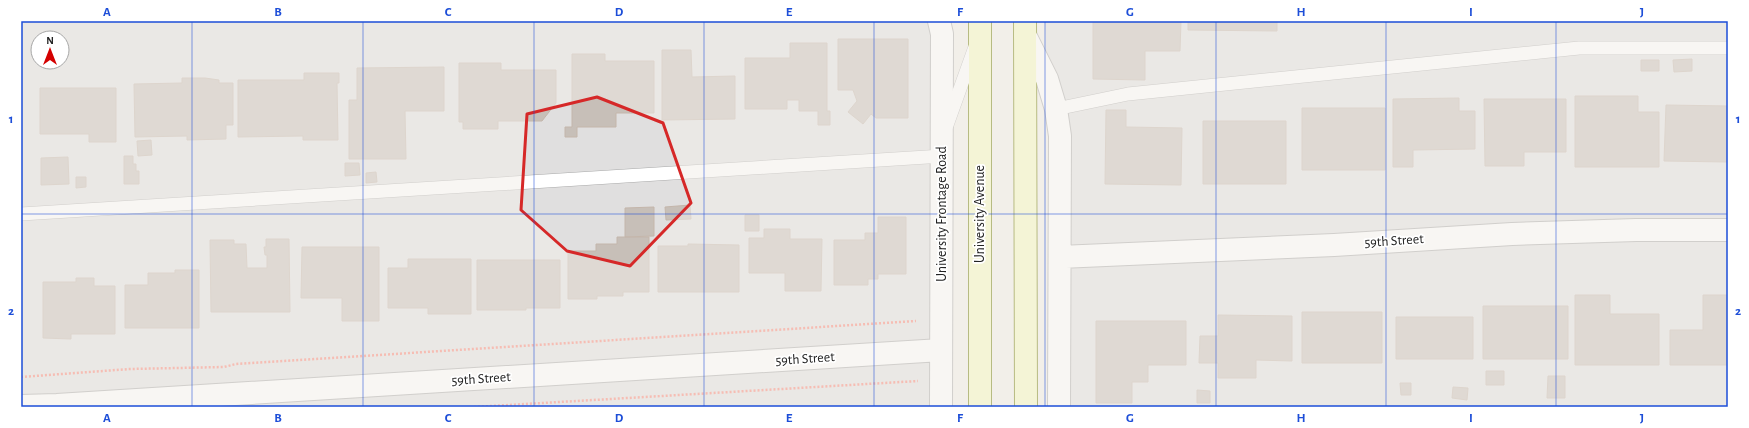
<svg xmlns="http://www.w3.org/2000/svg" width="1749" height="428" font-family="'Alegreya Sans',sans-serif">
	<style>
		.residential { fill: #e0dfdf; fill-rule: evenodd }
		.building { fill: #c7bfb8; stroke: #c4b6ab }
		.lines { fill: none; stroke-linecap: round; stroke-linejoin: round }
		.service-casing { stroke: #a9a9a9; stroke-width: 14 }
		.minor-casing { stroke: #a9a9a9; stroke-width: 24 }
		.secondary-casing { stroke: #707d05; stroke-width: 24 }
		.path { stroke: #fa8072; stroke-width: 2.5; stroke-dasharray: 2 2; stroke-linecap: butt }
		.service { stroke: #fff; stroke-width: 13 }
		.minor { stroke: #fff; stroke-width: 22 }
		.secondary { stroke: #f7fabf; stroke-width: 22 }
		.marked { fill: none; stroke: #d62828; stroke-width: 3; stroke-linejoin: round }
		.grid { fill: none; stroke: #1d4ed8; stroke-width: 1; stroke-opacity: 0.55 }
		.labels { text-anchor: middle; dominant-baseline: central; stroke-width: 3.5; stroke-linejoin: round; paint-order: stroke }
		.street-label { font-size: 14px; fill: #222; stroke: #fff }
		.neatline { fill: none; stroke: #1d4ed8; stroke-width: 1.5 }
		.grid-label { font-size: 13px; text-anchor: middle; font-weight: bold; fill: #1d4ed8 }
	</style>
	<rect width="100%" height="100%" fill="#f2efe9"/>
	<path class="residential" d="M21 21H930V407H21ZM38 38H62V62H38Z
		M1045 21H1728V407H1068L1046 63Z"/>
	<path class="building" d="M1093 21H1181L1180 51H1145V80L1093 79Z
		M1188 21H1277V31L1188 30Z
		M838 39H908V118H876L871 114 863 124 848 112 857 101 853 90H838Z
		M790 43H827V111H830V125H818V111H799V100H787V109H745V58H790Z
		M662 50H691L692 77 735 76V119L662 120Z
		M572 54H605V61H654V113H616V127H577V137H565V127H572Z
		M1692 59V71L1674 72 1673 60Z
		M1641 60H1659V71H1641Z
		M459 63H501V70H556V103L542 121H498V129H463V122H459Z
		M444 67V111H405L406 159H349V100H357V68Z
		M304 73H339V83H337L338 140H303V136L238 137V80H304Z
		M182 78H205L219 80V83H233V125H226V139L187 140V136L135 137 134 84 182 83Z
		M40 88H116V142H89V134H40Z
		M1575 96H1638V112H1659V167H1575Z
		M1459 98V111H1475V149L1413 150V167H1393V99Z
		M1484 99H1566V152H1524V166H1485Z
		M1666 105 1728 106V162L1664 161Z
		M1302 108H1385V170H1302Z
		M1106 110H1126V127L1182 128 1181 185 1105 184Z
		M1203 121H1286V184H1203Z
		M151 140 152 155 138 156 137 141Z
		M124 156H133V164H136V171H139V184H124Z
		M68 157 69 184 41 185V158Z
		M345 163H359L360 175 345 176Z
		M376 172 377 182 366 183V173Z
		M76 177H86V187L76 188Z
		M690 205 691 219 666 220 665 207Z
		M654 207V236L625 237V208Z
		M745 215H759V231H745Z
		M878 217H906V274H878V279H868V285H834V240H865V233H878Z
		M764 229H790V239H822L821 291H785V273H749V238H764Z
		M617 237H649V292H623V296H597V299H568V251H596V244H617Z
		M266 239H289L290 312H211L210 240H234V244H246L247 268H267V255H265L264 247H266Z
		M688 244 739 245V292H658V246H688Z
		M302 247H379V321H342V298H301Z
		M408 259H471V314H428V308H388V268H408Z
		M477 260H560V308H526V310H477Z
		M175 270H199V328H125V285H148V273H175Z
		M76 278H94V286H115V334H71V339L43 338V282H76Z
		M1575 295H1610V314H1659V365H1575Z
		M1703 295H1728V365H1670V330H1703Z
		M1483 306H1568V359H1483Z
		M1302 312H1382V363H1302Z
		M1218 315 1292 316V361L1256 360V378H1218V363H1199L1200 336H1218Z
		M1396 317H1473V359H1396Z
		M1096 321H1186V365H1148V382H1132V403H1096Z
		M1486 371H1504V385H1486Z
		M1548 376H1565V398H1547Z
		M1400 383H1411V395H1401Z
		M1453 387 1468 388 1467 400 1452 398Z
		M1197 390 1210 391V403H1197Z"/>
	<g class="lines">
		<g class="service-casing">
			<path id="service" d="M1056 109 1128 94 1579 48H1728
				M947 125 975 47
				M21 214 943 156"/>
		</g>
		<g class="minor-casing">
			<path id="minor" d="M939 21 942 34 941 407
				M1025 35 1047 79 1056 109 1060 136 1059 407
				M1060 257 1334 245 1512 234 1636 230H1728
				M21 406 57 405 941 350"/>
		</g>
		<g class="secondary-casing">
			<path id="secondary" d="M980 21V407
				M1025 21 1026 407"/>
		</g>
		<path class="path" d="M21 377 130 369 224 367 236 364 916 321
			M474 407 918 381"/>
		<use href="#service" class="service"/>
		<use href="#minor" class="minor"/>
		<use href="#secondary" class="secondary"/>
	</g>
	<path d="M0 0H1749V428H0ZM597 97 663 123 691 203 630 266 567 251 521 210 527 114Z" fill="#f2efe9" fill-opacity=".55" fill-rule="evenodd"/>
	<path class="marked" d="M597 97 663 123 691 203 630 266 567 251 521 210 527 114Z"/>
	<path class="grid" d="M192 21V407M363 21V407M534 21V407M704 21V407M874 21V407M1045 21V407M1216 21V407M1386 21V407M1556 21V407M21 214H1728"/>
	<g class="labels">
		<g class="street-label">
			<text transform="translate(942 214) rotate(-90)">University Frontage Road</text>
			<text transform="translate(980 214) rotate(-90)">University Avenue</text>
			<text transform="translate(1394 241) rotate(-4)">59th Street</text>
			<text transform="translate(805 359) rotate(-4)">59th Street</text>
			<text transform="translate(481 379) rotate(-4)">59th Street</text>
		</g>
	</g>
	<rect width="1749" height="428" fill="none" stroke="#ffffff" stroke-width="44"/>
	<g transform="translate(50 50)"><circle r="19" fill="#ffffff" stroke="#a7a7a7"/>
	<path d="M0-3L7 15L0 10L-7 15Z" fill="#d40000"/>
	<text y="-6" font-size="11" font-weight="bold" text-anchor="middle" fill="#222222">N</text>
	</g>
	<rect x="22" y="22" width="1705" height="384" class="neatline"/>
	<g class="grid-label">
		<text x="107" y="16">A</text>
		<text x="278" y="16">B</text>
		<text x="448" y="16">C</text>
		<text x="619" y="16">D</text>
		<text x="789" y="16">E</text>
		<text x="960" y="16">F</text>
		<text x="1130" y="16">G</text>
		<text x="1301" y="16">H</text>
		<text x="1471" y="16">I</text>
		<text x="1642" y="16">J</text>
		<text x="11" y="123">1</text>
		<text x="1738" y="123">1</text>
		<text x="11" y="315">2</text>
		<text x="1738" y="315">2</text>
		<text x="107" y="422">A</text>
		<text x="278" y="422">B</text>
		<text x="448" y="422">C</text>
		<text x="619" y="422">D</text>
		<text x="789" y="422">E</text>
		<text x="960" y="422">F</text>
		<text x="1130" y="422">G</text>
		<text x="1301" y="422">H</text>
		<text x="1471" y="422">I</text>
		<text x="1642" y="422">J</text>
	</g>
</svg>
